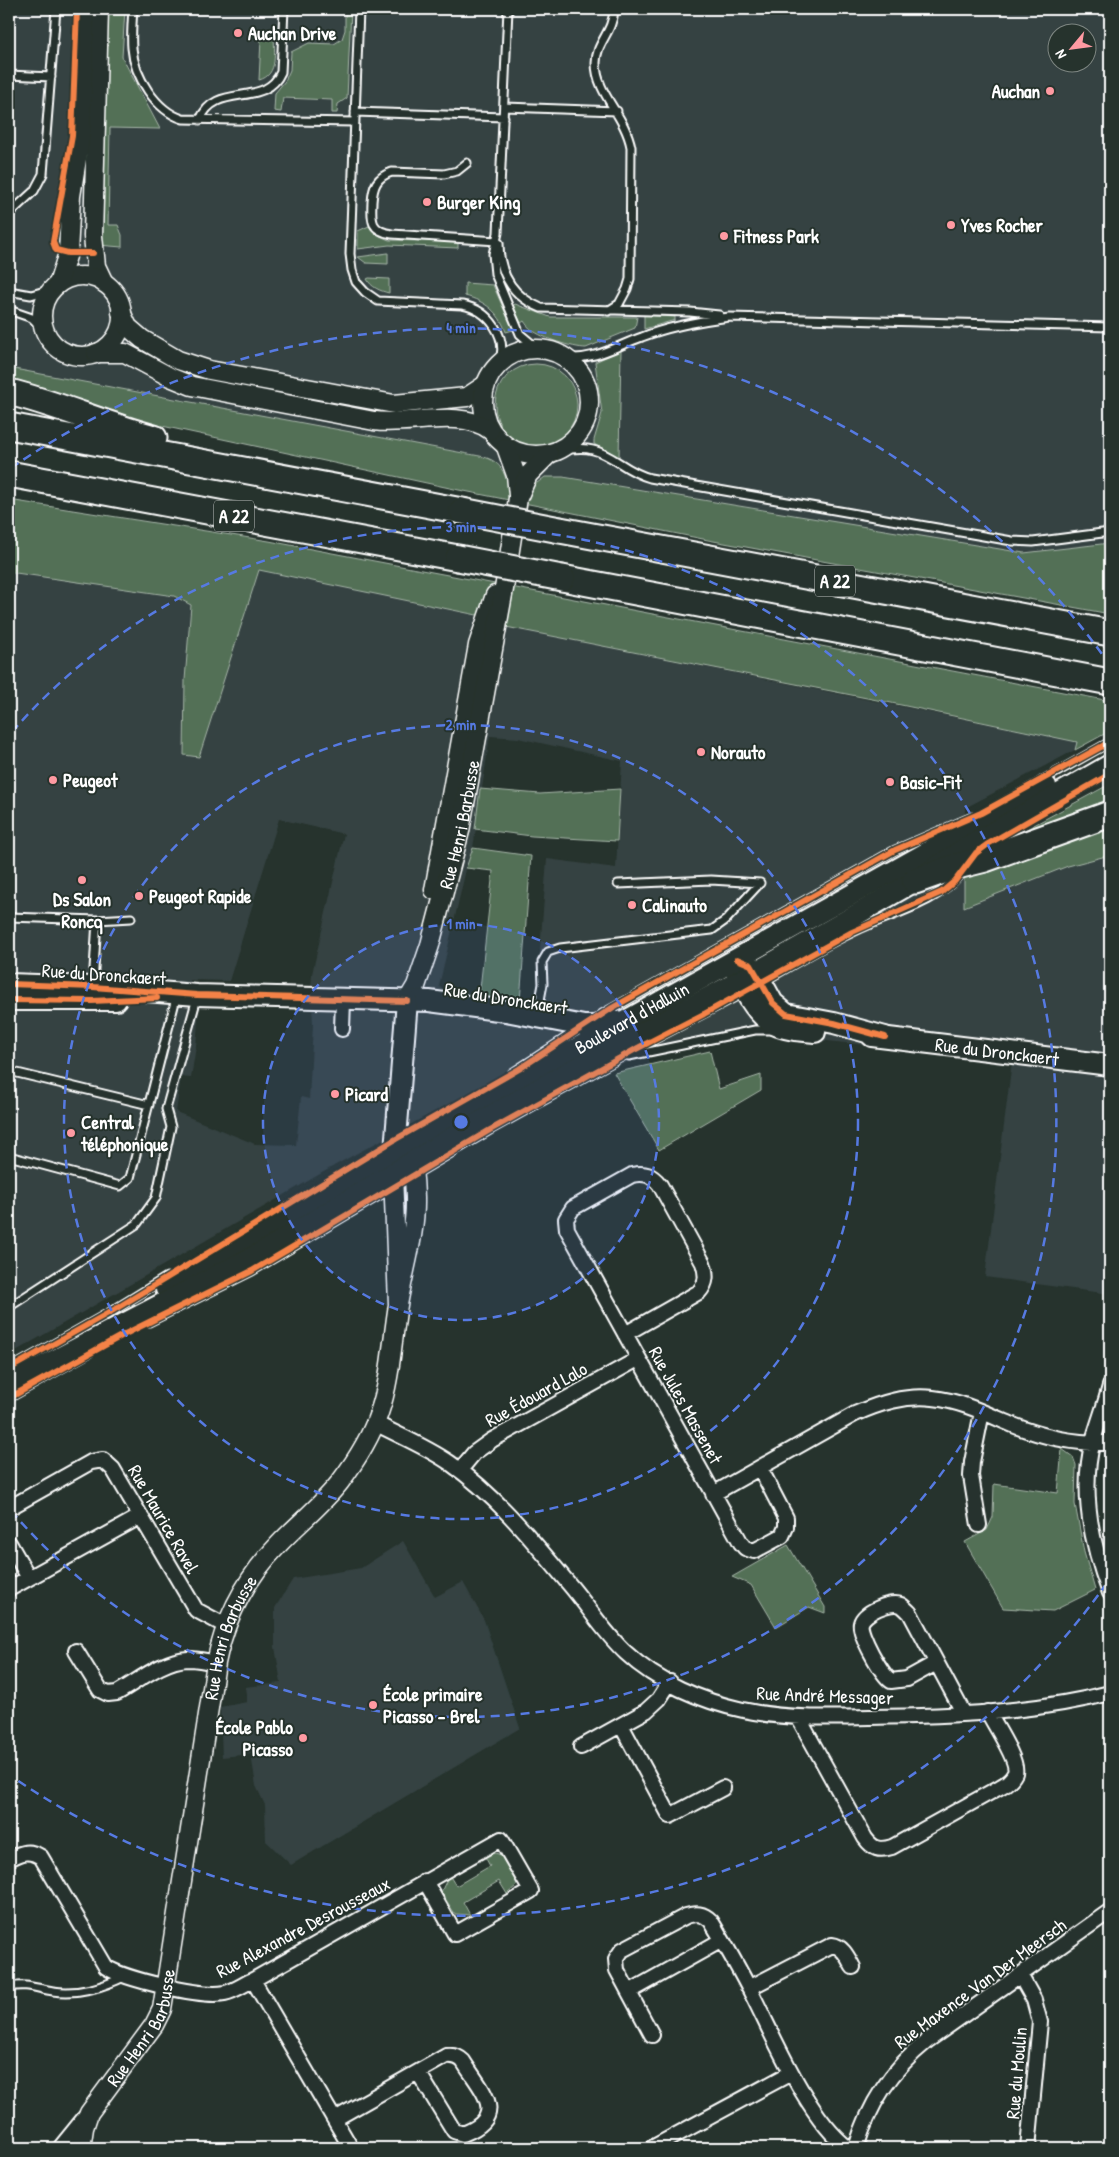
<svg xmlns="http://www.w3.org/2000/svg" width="1119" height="2157" font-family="'Patrick Hand',sans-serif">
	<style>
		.built { fill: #354242; fill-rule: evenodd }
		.green { fill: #526f56; stroke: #a8b7aa }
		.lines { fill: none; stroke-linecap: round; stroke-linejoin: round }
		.service-casing { stroke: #fff; stroke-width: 11 }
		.minor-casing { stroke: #fff; stroke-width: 18 }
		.tertiary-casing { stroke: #fff; stroke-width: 21 }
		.secondary-casing { stroke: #fff; stroke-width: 24 }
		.motorway-casing { stroke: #fff; stroke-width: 29 }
		.service { stroke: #26332d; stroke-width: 7 }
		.minor { stroke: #26332d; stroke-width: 14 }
		.tertiary { stroke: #26332d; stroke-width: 18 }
		.secondary { stroke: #26332d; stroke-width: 20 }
		.motorway { stroke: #26332d; stroke-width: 25 }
		.motorway-bridge-casing { stroke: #fff; stroke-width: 29; stroke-linecap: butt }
		.motorway-bridge { stroke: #26332d; stroke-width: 25 }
		.cycleway-casing { stroke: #26332d; stroke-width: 9 }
		.cycleway { stroke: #f48246; stroke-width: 6 }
		.ring { fill: none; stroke: #567ae2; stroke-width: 2.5; stroke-dasharray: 9 6 }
		.poi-dot { fill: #ff9aa2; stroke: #26332d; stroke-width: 2 }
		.labels { text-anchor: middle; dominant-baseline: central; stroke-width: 4; stroke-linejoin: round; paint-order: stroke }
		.shield { fill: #26332d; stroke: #bec2c0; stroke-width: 1 }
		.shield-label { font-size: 18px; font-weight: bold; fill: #fff }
		.poi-label { font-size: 19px; font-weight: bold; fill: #fff; stroke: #26332d; text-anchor: start }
		.street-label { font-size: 19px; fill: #fff; stroke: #26332d }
		.centre { fill: #567ae2; stroke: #26332d; stroke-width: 2.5 }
		.ring-label { font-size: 15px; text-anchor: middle; font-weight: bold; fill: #567ae2; stroke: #26332d; stroke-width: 4; stroke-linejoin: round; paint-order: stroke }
	</style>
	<rect width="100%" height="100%" fill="#26332d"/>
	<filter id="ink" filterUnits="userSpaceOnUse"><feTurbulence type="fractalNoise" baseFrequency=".02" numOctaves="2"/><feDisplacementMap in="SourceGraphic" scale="10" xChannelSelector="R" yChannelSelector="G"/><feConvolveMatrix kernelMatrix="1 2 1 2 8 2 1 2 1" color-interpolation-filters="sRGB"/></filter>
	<g filter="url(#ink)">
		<path class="built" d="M9 9H1110V543L1024 553 563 477H545L538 483 506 479 503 468 463 453 9 368 14 323 9 322ZM1056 32H1086V62H1056Z
			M259 570 507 621 537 633 1077 742 1075 750 965 808 964 906 1068 866 1110 855V1294L985 1277 1012 1061 727 1030 616 1066 593 1014 544 1048 478 1088 339 1163 9 1355V572L174 596 191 605 185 680 184 755 199 757ZM490 736 518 738 622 761 616 868 547 859 536 1002 448 995 439 986 467 865 473 848ZM279 819 344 834 312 974 311 988 313 1024 309 1099 301 1097 296 1145 255 1144 176 1112 181 1077 191 1078 196 1046 199 1009 190 980 229 981Z
			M403 1541 435 1597 463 1582 484 1620 520 1728 291 1865 266 1841 265 1805 256 1786 251 1754 222 1757 220 1707 247 1702 245 1687 281 1683 275 1647V1608L293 1579 361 1568Z"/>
		<path class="green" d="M103 9H125L122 57 160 129 110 128 108 225H118L122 235V247L98 245Z
			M345 9H351L347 98 338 104 337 113H332V100L283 98 281 112 274 111 275 93 285 81 290 70 291 52 309 43 334 44 342 39 345 30Z
			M274 34C274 51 279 75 259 80L261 39Z
			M369 226 380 236 389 240 458 242V248L389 245 358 249V231Z
			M388 253V264L366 263 358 257Z
			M369 278 389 279V293C380 291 371 287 367 279Z
			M465 283 493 285 513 330 506 332C499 312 485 301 465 296Z
			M515 304 550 317H637L635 328 586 348C573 348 542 338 532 330 529 328 526 324 524 321L521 323 513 306Z
			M644 315 675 317V320L644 329Z
			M621 350 619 458 594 444V440L602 413 595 362Z
			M495 405a41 41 0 1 1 82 0a41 41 0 1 1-82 0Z
			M9 368 463 453C483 457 499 456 506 479L537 483 545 477H563L1024 553 1110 543V614L708 540 459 490 139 421 9 381Z
			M9 500 269 541 1110 701V731L1075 750 1077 742 882 701 506 627V621L259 570 199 757 184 755 185 680 191 605 174 596 9 572Z
			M1110 784V855L1068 866 964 907V876L1015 860 1021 832Z
			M480 789 540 794 620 789 617 841 532 836 475 829Z
			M473 848 531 856 520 1001 479 998 493 871 466 868Z
			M710 1051 719 1089 761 1075V1090L659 1150 614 1073Z
			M1062 1449 1073 1457 1076 1465 1075 1504 1084 1552 1095 1590 1053 1611 1003 1608 965 1542 987 1530 993 1517 994 1484 1058 1493Z
			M788 1545 825 1607V1613L809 1607 776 1627 751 1585 732 1577Z
			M491 1852 502 1855 518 1881 516 1886 507 1894 499 1881 463 1902 470 1915 455 1914 441 1892 449 1875 456 1886 490 1866 484 1855Z"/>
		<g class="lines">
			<g class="service-casing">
				<path id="service" d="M133 9C132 22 131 36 132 48 134 76 156 111 183 119L355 122
					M359 9 350 254 352 270 356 282 365 292 378 301 462 305C489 310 509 337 499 364
					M508 9 498 233 493 254 495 274 520 334 538 349
					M9 75 51 77
					M505 107 617 111
					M355 112 504 117
					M200 120C215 81 265 109 281 72L284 9
					M467 163 457 171 444 174 392 172C376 177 373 187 372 202 371 221 371 231 392 234L497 241
					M9 214 34 191 43 174 56 9
					M499 243C499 274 512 296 541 308L690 312 719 315
					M9 291 31 295 52 289
					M9 310 32 318 45 331
					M608 311 619 304 627 289 630 279 631 147C625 115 596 94 596 63 596 42 613 33 614 9
					M565 358C596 360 614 347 642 337 670 326 699 321 729 317L1110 327
					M558 451C569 449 582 447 593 450 614 455 626 472 650 478L1012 541 1033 542 1110 532
					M1041 781 1110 742
					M618 884 711 880 760 883
					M9 917 97 920 93 985
					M97 920 131 918
					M764 981C793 965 821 947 851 933 886 915 937 905 961 873
					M602 1014 895 850 972 817
					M537 1016 543 984 542 962 548 952 560 948 712 930 726 920 760 883
					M629 1056 755 1030H773
					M9 1071 149 1105
					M512 1073 578 1030
					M9 1156 120 1186 130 1178 176 998
					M9 1307 137 1224 156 1198 171 1127 166 1109 197 998
					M149 1322 252 1271 490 1130 636 1049 743 993
					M9 1369 112 1311 167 1277
					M9 1398 89 1353
					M11 1987C26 1983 38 1989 53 1991 79 1995 103 1987 126 1976"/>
			</g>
			<g class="minor-casing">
				<path id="minor" d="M342 1029 343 1000
					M625 1334 699 1292C707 1283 707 1275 703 1263L660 1185C652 1175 645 1172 632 1175L573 1208 566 1219 567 1229 741 1543 745 1548 754 1551 782 1536 786 1527V1518L760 1468
					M1110 1386C1105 1405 1098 1423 1093 1441 1080 1491 1092 1546 1110 1593
					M375 1423C400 1436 427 1447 450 1463 496 1495 533 1541 569 1584 588 1606 604 1633 626 1653 657 1682 701 1701 743 1710 784 1719 828 1718 870 1717 950 1716 1033 1713 1110 1693
					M460 1470 474 1453 492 1440 638 1359
					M713 1494 855 1414C880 1403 905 1395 933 1398 961 1401 987 1414 1013 1425 1043 1437 1078 1444 1110 1443
					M9 1508 91 1462 103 1460 113 1469 196 1610 226 1626
					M979 1525 971 1476 972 1462 982 1412
					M9 1543 29 1578
					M9 1589 141 1516
					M76 1651 100 1690 108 1694 117 1693C138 1681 163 1660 188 1659 197 1659 207 1661 216 1663
					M936 1663 907 1679 891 1681C882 1675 858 1633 861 1623 864 1612 890 1601 901 1605 904 1607 907 1610 910 1613L964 1714
					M798 1717 865 1838C873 1849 879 1851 892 1847L1000 1787C1006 1784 1012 1779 1015 1773 1019 1761 994 1724 988 1712
					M621 1725 670 1816 723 1788
					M581 1747 646 1711 659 1699 670 1682
					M9 1859C21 1853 28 1849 41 1857L106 1967C124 1979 203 1998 225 1993 235 1991 244 1984 253 1980L501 1839 531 1891 455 1934 425 1881
					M1020 1975 1034 2000 1040 2022 1028 2148
					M253 1980 351 2148
					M749 1988 832 1945C843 1946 848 1958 853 1967
					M629 1992 722 1940
					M652 2035 617 1970 616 1959 622 1950 686 1916C696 1913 703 1913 711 1921 726 1946 741 1972 754 1998 776 2042 809 2119 848 2148
					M335 2119 446 2056C453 2055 458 2056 463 2061 481 2090 510 2116 463 2134L454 2131 418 2072
					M60 2148 86 2116
					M652 2148 791 2073
					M856 2148C869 2104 891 2070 927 2041L1110 1911"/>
			</g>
			<g class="tertiary-casing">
				<g id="tertiary">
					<path d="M99 9 93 236 96 266 104 283"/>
					<circle cx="82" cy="316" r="40"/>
					<path d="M58 284 68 253 71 196 81 134 85 9"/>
					<path d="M121 312 128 327 142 339 178 360 209 370 394 404 467 397 485 385"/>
					<circle cx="536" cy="402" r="53"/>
					<path d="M96 353H125L170 377 192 386 374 421C410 426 460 408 490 430"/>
					<path d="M506 447 516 475 518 495"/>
					<path d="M434 890 478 645 495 595"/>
					<path id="s1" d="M407 1001 416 986 430 945 460 831 504 589 518 498 528 475 549 454"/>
					<path id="s2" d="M81 2148 84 2128 89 2113 154 2025 162 2009 216 1663C225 1618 246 1578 279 1544 299 1523 322 1505 340 1482 355 1462 371 1437 379 1413 391 1379 392 1340 398 1305 404 1269 416 1234 415 1197 414 1181 416 1152 395 1150L393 1173 398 1304"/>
				</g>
			</g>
			<g class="secondary-casing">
				<g id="secondary">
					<path d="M747 962 756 972 773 1003 786 1014 834 1023 885 1037"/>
					<path d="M736 968C736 977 742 985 746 993 765 1027 778 1029 815 1032"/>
					<path d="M9 984 93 987 197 995 429 1001 506 1011 584 1026H595L612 1019"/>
					<path d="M9 1000H116"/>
					<path id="s3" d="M872 1036 1110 1065"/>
					<path d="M395 1150 407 1001"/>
					<path id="s4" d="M166 1289 395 1150 1046 786"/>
					<path d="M9 1384 265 1250 451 1138 570 1071 756 972 915 881 966 847 1110 765"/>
				</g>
			</g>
			<g class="motorway-casing">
				<path id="motorway" d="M9 392C58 404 105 425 154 438
					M9 426 462 511
					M9 474 458 558
					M560 530 1110 633
					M562 578 1110 682
					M915 881 957 866 985 859 1110 814"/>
			</g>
			<use href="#service" class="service"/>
			<use href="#minor" class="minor"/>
			<use href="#tertiary" class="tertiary"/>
			<use href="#secondary" class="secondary"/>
			<use href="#motorway" class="motorway"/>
			<g class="motorway-bridge-casing">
				<path id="motorway-bridge" d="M462 511 560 530
					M458 558 562 578"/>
			</g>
			<use href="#motorway-bridge" class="motorway-bridge"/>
			<g class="cycleway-casing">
				<path id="cycleway" d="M77 9 72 136 53 242 56 250 68 253H93
					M737 959 751 965 773 1003 786 1014 834 1023 885 1037
					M9 984 93 987 197 995 407 1001
					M9 1000 92 1001 157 998
					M9 1369 112 1311 396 1139 519 1069 612 1008 895 850 981 813 1110 742
					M9 1398 123 1335 252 1271 490 1130 636 1049 704 1014 850 933 942 892 955 881 976 853 988 844 1110 774"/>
			</g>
			<use href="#cycleway" class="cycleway"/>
		</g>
	</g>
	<circle cx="461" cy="1122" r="198" fill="#567ae2" fill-opacity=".12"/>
	<g class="ring">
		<circle cx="461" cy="1122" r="198"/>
		<circle cx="461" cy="1122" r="397"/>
		<path d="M12 732A595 595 0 1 1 12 1512"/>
		<path d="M1107 1583A794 794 0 0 1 11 1776M11 468A794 794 0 0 1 1107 661"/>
	</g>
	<g class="poi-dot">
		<circle cx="238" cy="33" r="5"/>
		<circle cx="1050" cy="91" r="5"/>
		<circle cx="427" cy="202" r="5"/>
		<circle cx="951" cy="225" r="5"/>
		<circle cx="724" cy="236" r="5"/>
		<circle cx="701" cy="752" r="5"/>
		<circle cx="53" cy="780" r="5"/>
		<circle cx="890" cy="782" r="5"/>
		<circle cx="82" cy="880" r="5"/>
		<circle cx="139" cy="896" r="5"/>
		<circle cx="632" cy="905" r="5"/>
		<circle cx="335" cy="1094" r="5"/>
		<circle cx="71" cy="1133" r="5"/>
		<circle cx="373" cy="1705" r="5"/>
		<circle cx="303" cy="1738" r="5"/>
	</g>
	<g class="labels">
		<g class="shield">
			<rect x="214" y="500.5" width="40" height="31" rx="4"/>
			<rect x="815" y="565.5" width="40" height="31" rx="4"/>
		</g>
		<g class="shield-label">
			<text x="234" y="516">A 22</text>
			<text x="835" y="581">A 22</text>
		</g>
		<g class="poi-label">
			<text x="248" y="33">Auchan Drive</text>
			<text x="1040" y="91" text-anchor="end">Auchan</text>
			<text x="437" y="202">Burger King</text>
			<text x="961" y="225">Yves Rocher</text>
			<text x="734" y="236">Fitness Park</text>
			<text x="711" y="752">Norauto</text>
			<text x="63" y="780">Peugeot</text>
			<text x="900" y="782">Basic-Fit</text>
			<text x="149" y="896">Peugeot Rapide</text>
			<text x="82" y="899" text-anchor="middle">Ds Salon<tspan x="82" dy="22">Roncq</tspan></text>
			<text x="642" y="905">Calinauto</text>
			<text x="345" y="1094">Picard</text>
			<text x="81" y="1122">Central<tspan x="81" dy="22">téléphonique</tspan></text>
			<text x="383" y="1694">École primaire<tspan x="383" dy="22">Picasso - Brel</tspan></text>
			<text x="293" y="1727" text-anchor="end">École Pablo<tspan x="293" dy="22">Picasso</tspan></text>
		</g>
		<g class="street-label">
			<text stroke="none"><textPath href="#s1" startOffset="185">Rue Henri Barbusse</textPath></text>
			<text transform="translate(104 974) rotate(4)">Rue du Dronckaert</text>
			<text transform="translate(506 998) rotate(9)">Rue du Dronckaert</text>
			<text stroke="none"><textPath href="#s4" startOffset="539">Boulevard d'Halluin</textPath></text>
			<text stroke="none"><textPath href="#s3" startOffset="126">Rue du Dronckaert</textPath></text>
			<text transform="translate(536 1394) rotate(-29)">Rue Édouard Lalo</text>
			<text transform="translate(686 1405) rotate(61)">Rue Jules Massenet</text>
			<text transform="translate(164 1519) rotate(60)">Rue Maurice Ravel</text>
			<text stroke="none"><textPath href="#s2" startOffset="542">Rue Henri Barbusse</textPath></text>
			<text transform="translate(825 1695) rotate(2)">Rue André Messager</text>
			<text transform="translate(303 1927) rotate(-28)">Rue Alexandre Desrousseaux</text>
			<text transform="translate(980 1983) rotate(-36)">Rue Maxence Van Der Meersch</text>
			<text stroke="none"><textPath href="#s2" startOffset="138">Rue Henri Barbusse</textPath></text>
			<text transform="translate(1016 2073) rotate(-85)">Rue du Moulin</text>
		</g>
	</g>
	<circle cx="461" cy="1122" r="8" class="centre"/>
	<g class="ring-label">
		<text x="461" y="333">4 min</text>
		<text x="461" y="532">3 min</text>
		<text x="461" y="730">2 min</text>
		<text x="461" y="929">1 min</text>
	</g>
	<rect width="1119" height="2157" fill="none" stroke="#26332d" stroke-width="30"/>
	<rect x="15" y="15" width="1089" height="2127" fill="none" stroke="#fff" stroke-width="2" filter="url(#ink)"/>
	<g transform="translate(1072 48) rotate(241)"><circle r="24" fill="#26332d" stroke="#7d8581"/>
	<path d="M0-4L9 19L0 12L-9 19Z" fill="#ff9aa2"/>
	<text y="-8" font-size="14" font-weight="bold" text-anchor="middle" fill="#ffffff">N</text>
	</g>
</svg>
